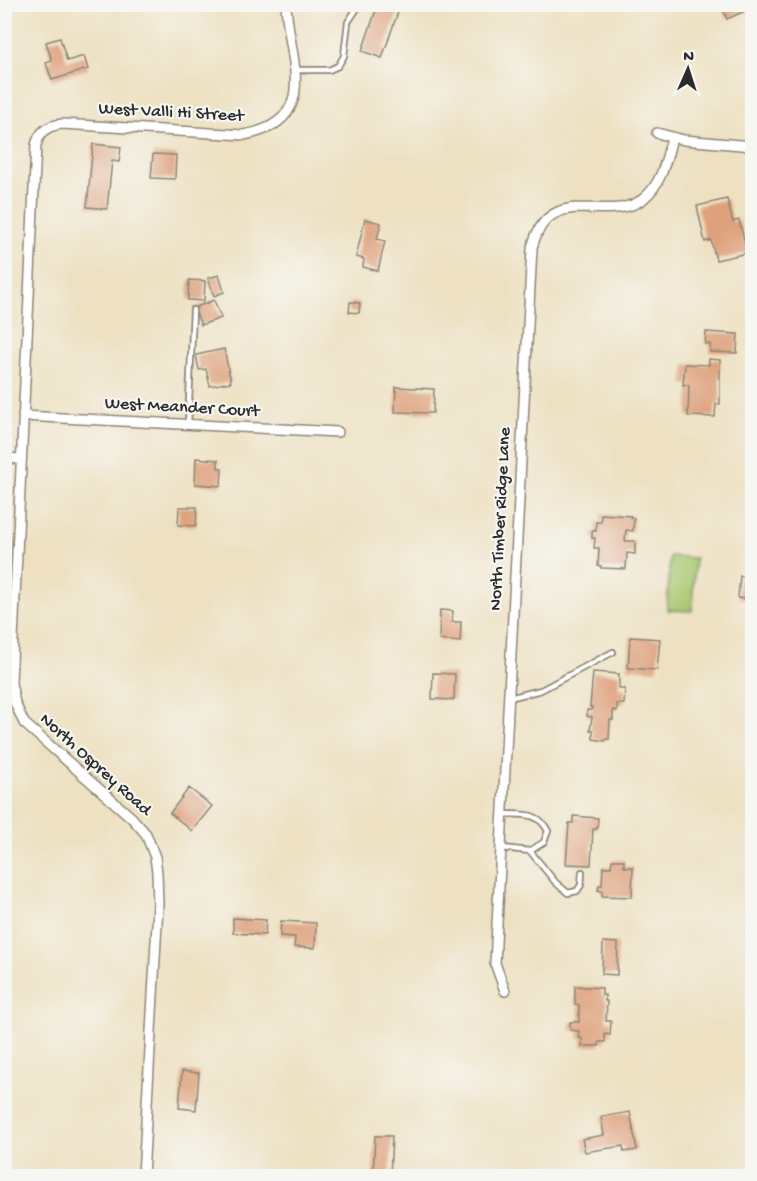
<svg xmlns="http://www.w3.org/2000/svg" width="757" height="1181" font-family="'Gochi Hand',sans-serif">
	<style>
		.green { fill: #a8c66d; stroke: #6a784c; stroke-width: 1.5 }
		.building { fill: #dea17b }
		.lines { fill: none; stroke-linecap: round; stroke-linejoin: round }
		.service-casing { stroke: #8c8676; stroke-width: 8 }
		.minor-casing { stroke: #8c8676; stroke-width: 12 }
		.service { stroke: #fff; stroke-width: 4.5 }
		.minor { stroke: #fff; stroke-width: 9 }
		.labels { text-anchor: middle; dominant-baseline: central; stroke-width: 4.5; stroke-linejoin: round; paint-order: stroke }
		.street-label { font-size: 18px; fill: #2b2b2b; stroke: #f6f6f2 }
	</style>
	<rect width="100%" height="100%" fill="#f6f6f2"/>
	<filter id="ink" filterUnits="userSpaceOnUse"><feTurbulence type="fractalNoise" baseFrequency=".0167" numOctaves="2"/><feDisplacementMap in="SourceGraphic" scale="12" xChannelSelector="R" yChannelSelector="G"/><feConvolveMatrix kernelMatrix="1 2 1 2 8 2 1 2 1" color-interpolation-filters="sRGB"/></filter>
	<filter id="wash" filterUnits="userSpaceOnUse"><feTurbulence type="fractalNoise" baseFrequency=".008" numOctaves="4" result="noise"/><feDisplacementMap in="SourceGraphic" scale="24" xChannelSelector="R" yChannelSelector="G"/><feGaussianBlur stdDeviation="1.35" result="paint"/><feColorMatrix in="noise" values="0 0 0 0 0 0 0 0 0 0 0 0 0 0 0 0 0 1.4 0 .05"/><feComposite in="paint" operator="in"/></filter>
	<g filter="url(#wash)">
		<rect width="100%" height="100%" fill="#eee1c2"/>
		<path class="green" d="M670 556 695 558 692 611 667 610Z"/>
		<g id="blocks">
			<path class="building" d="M378 4H386L399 9 382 58 362 51Z
				M706 4H742L745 11 727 19 721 5 708 10Z
				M60 38 67 61 84 56 88 69 52 80 46 63 52 61 46 42Z
				M93 144 121 147 119 162 112 161 107 209 87 207Z
				M153 154 176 155 175 179 151 178Z
				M727 199 733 222 739 220 745 243 752 241V252L716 260 711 240 705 242 697 206Z
				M365 219 381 223 377 239 385 241 378 271 363 267 364 259 356 257Z
				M219 275 224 292 214 296 208 278Z
				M189 280 205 281 204 301 188 300Z
				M214 300 221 318 201 325 194 308Z
				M350 302 360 303 359 313 349 312Z
				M706 332 738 334 737 353 710 352V344H705Z
				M224 349 231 382 210 386 206 369 199 370 196 355Z
				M709 359 720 360V404H716L715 417 688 416 689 385H683L685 364 709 365Z
				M396 387 434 389 433 413 395 412Z
				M196 458 218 460V468H222L221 486 195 484Z
				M179 507H197L196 526 178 525Z
				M601 514 631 516V518H634L633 531 626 530 625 541H635V554L627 553 626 569 601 568V566H598L599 548H594L595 538H592V531H596V522H601Z
				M740 576 752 577V600L738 598Z
				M440 610 453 611 452 622H461L460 642 439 640Z
				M630 637 660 639 657 670 628 668Z
				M593 672 619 674V689H625L624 704H617V711L613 710V720H610L609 739H606L605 741 593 739V730H590L592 717 587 716V710H592V707H590Z
				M433 673 455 674 454 700 432 699Z
				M189 788 212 806 192 831 170 813Z
				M573 816 598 818 597 829H593L591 865 566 864 569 823H573Z
				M612 860H624V867H633L632 897 602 896V891L598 890 599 885H602L603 867H611Z
				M233 918 266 920 265 935 233 933Z
				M281 921 316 923 315 948 294 947 295 937 280 936Z
				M603 942 618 943 617 975 602 974Z
				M575 986 602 988V995H605V1001H607L606 1021H611L610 1035 605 1034V1042H599V1046H582V1038H578L579 1031 570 1030V1022H579V1005L575 1004Z
				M182 1071 199 1073 196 1110 179 1108Z
				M630 1112 637 1150 624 1152 623 1146 585 1152 582 1139 604 1135 601 1117Z
				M375 1136H392L390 1176H373Z
				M598 1171 637 1175V1176H598Z"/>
		</g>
	</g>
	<g filter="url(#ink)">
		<use href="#blocks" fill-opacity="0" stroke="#8c8676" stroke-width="1.5"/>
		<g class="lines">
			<g class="service-casing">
				<path id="service" d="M296 70H329L338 66 344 56 348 22 360 4
					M188 425 193 310
					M509 698 541 690 613 652
					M503 814C522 815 538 811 548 831L544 842 530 851
					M502 848 530 851 556 883 568 893 577 891 581 885 582 872"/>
			</g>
			<g class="minor-casing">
				<path id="minor" d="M657 133 684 140 752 146
					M23 416 338 432
					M4 458 21 459
					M505 991 495 963 532 248C549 180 607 226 643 199 662 184 666 160 672 138
					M143 1176 158 905 157 872 155 857 146 834 132 818 24 723 15 703 11 683 36 145C40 131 47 126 62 124L244 135C323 121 288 58 286 4"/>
			</g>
			<use href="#service" class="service"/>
			<use href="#minor" class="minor"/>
		</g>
	</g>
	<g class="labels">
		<g class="street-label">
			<text transform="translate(171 113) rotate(3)">West Valli Hi Street</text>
			<text transform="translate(182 408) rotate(3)">West Meander Court</text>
			<text transform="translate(501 519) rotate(-87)">North Timber Ridge Lane</text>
			<text transform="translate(95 765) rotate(42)">North Osprey Road</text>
		</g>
	</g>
	<rect width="757" height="1181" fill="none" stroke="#f6f6f2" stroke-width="24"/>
	<g transform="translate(688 69) rotate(3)" stroke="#f6f6f2" stroke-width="4.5" paint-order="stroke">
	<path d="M0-4.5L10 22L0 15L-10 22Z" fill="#2b2b2b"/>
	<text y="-9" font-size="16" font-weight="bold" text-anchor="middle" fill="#2b2b2b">N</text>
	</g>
</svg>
